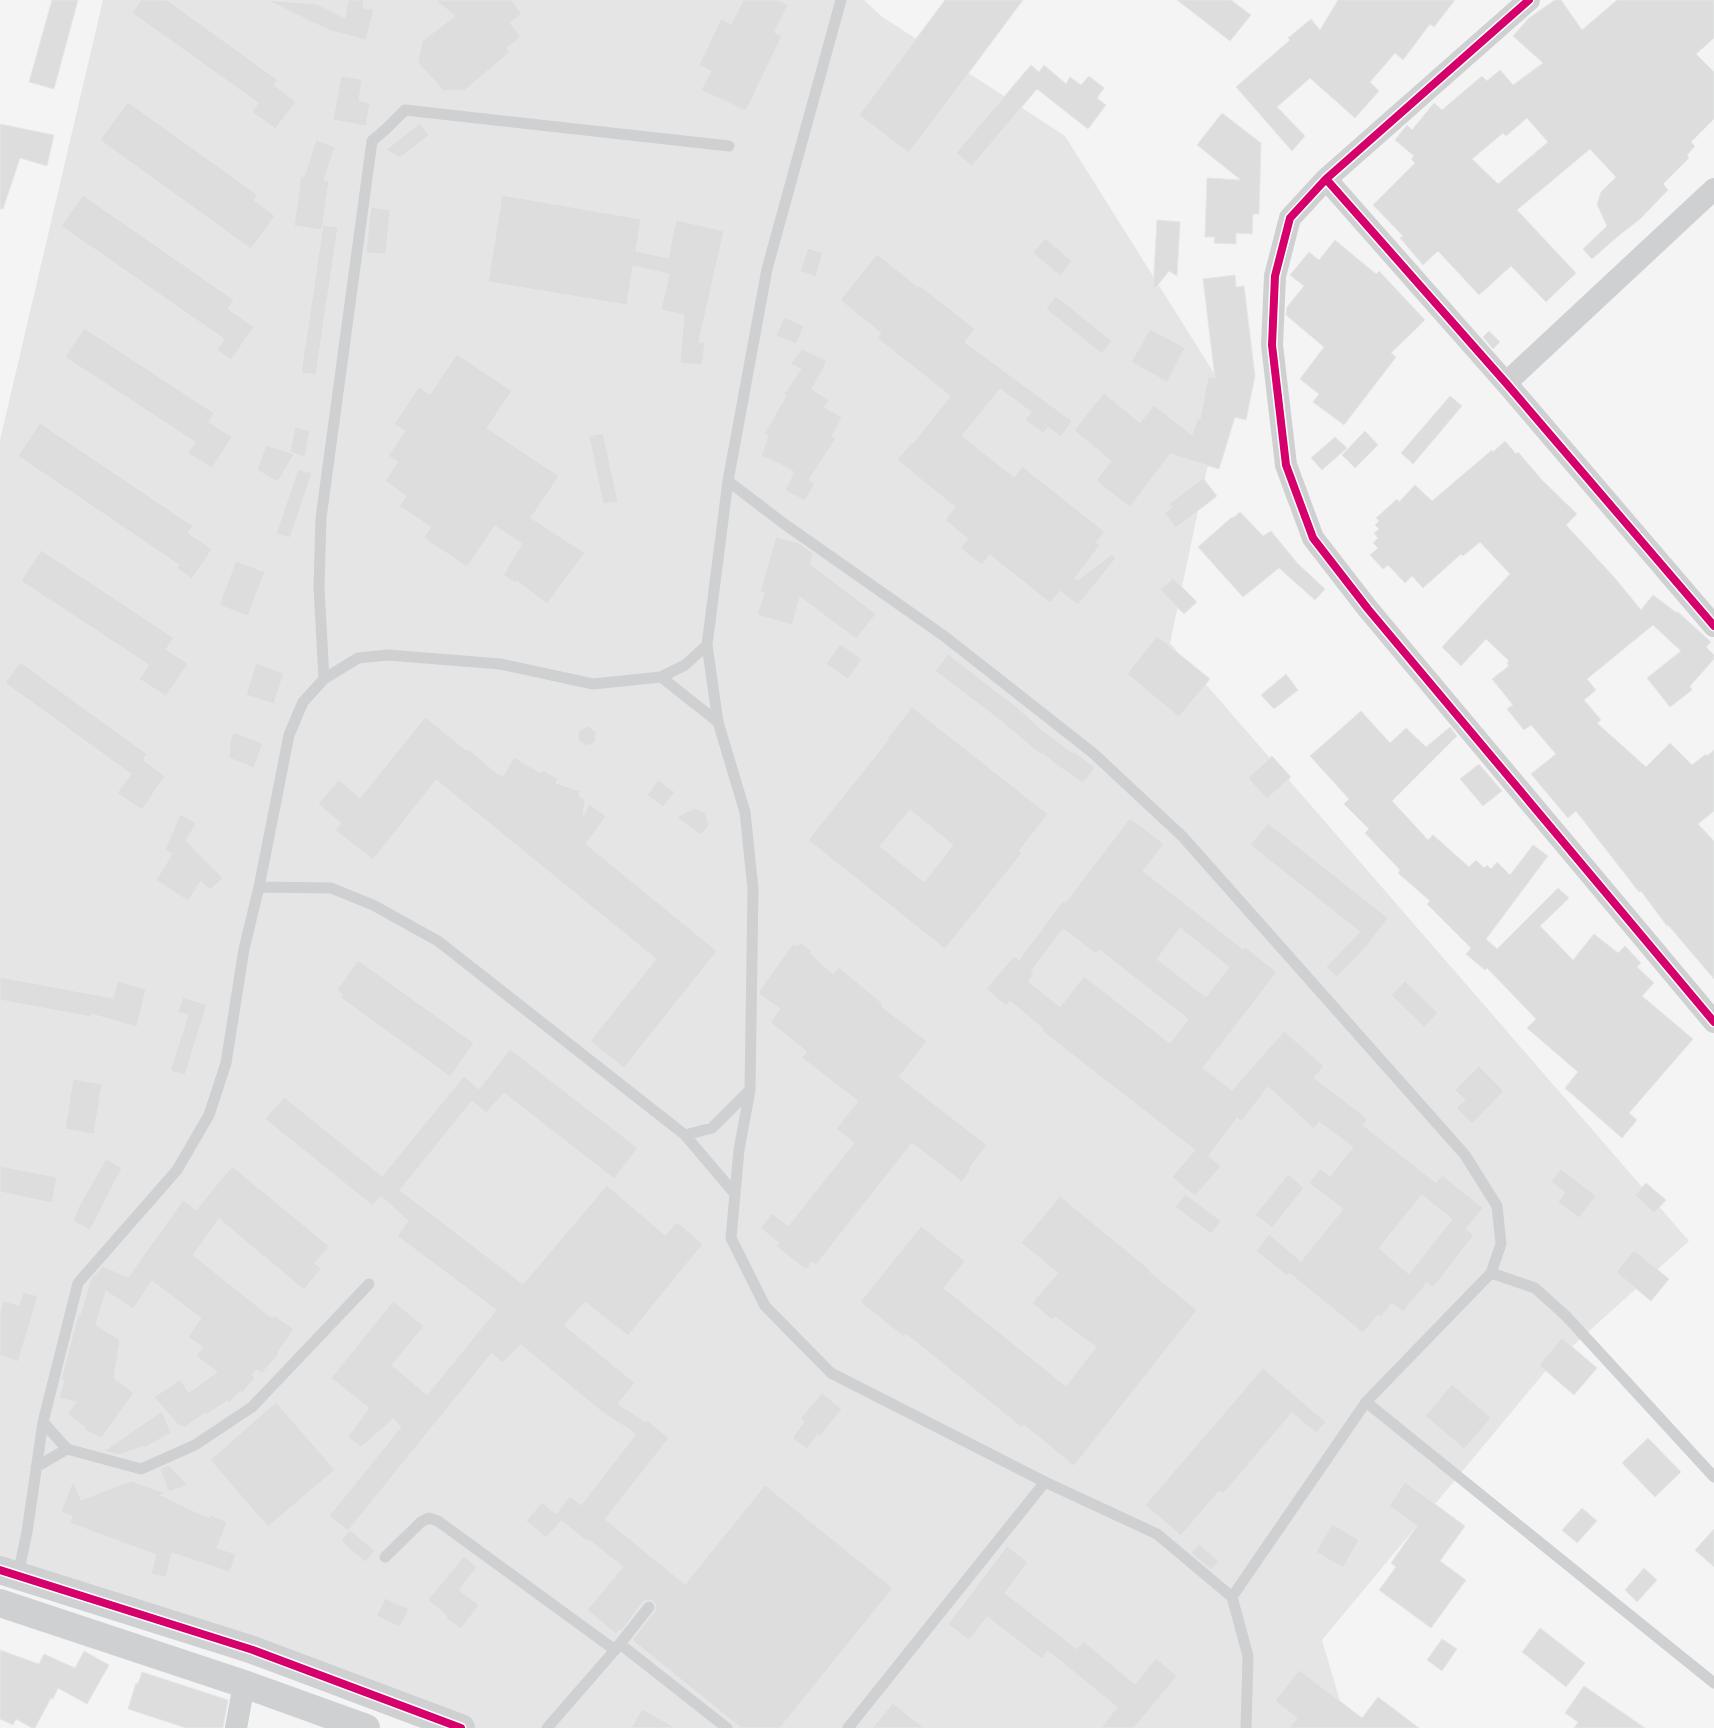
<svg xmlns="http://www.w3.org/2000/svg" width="1714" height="1728" font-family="'Exo 2',sans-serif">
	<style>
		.education { fill: #e6e5e6 }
		.building { fill: #ddddde; stroke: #e5e6e7; fill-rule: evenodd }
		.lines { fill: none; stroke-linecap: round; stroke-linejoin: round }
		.service { stroke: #ced0d2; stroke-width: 11 }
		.minor { stroke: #ced0d2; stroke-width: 22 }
		.tertiary { stroke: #ced0d2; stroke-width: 28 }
		.cycleway-casing { stroke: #fff; stroke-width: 11 }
		.cycleway { stroke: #d6006c; stroke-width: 8 }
	</style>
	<rect width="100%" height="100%" fill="#f4f4f4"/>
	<path class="education" d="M103 0H864L881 16 1065 136 1224 389 1170 643 1689 1241 1548 1368 1322 1640 1348 1728H427L0 1574V440Z"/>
	<path class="building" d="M52 0H78L54 89 29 82Z
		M141 0H167L278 80 274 85 296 102 275 129 252 112 258 103 132 13Z
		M267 0 317 4 345 18 348 0H364L363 8 374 9 366 40 328 30Z
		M435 0H511L522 14 510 23 521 37 507 48 510 52 465 90 444 91 418 63 422 41 455 16Z
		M743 0H778L788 5 774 32 782 36 746 111 701 90 711 71 699 65 721 19 731 24Z
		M945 0H1023L909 153 859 115Z
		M1177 0H1231L1251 15 1230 41Z
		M1338 0H1455L1434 27 1430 24 1403 60 1395 53 1370 82 1379 91 1355 118 1310 78 1277 107 1305 136 1292 151 1236 87 1290 40 1288 38 1311 19 1320 30Z
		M1555 0H1561L1582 30 1617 0H1714V38L1696 54 1714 72V119L1691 142 1695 146 1687 155 1689 158 1663 184 1668 190 1640 219 1617 237 1592 259 1583 249 1607 226 1597 204 1601 192 1616 177 1590 149 1517 210 1576 273 1546 302 1511 266 1479 295 1438 251 1423 265 1400 238 1403 236 1373 205 1415 163 1411 159 1414 156 1395 140 1407 125 1412 130 1434 103 1442 110 1482 76 1487 81 1500 70 1513 85 1543 63 1513 36 1529 18ZM1527 118 1548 142 1498 184 1472 159 1503 133 1506 136Z
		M1031 65 1039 72 1044 65 1066 84 1070 77 1081 85 1089 76 1104 88 1097 98 1106 105 1088 129 1037 89 972 166 956 153Z
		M341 76 362 79 359 101 370 103 366 126 333 120Z
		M128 102 258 195 254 200 275 216 251 249 100 140Z
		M1222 113 1261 143 1259 214H1253L1252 234 1236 233V244L1214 243 1215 237H1205L1207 178 1241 180 1197 145Z
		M420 123 429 135 400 158 386 150Z
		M0 124 54 135 47 166 20 158 3 209H0Z
		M316 140 335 147 324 180 329 181 322 230 294 226 301 176 304 177Z
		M83 195 234 300 228 309 254 327 231 360 217 350 224 339 61 226Z
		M502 195 641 219 636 251 668 258 676 220 724 231 699 342H705L702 365 680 363 684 315 661 310 669 274 633 266 627 305 488 282Z
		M371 207 390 210 386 254 366 253Z
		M1157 220 1180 222 1177 276 1169 271 1153 291Z
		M323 225 338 227 316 375 301 373Z
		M1045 238 1072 261 1060 276 1033 253Z
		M1335 240 1376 274 1379 271 1425 320 1391 353 1396 357 1344 425 1313 402 1319 394 1300 379 1324 347 1286 315 1287 307 1304 286 1290 275 1309 252 1319 260Z
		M808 248 823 253 816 277 800 271Z
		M877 254 918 287 919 285 975 329 965 342 1072 421 1061 437 1048 427 1043 433 1025 420 1031 412 1000 389 962 436 1014 477 1022 466 1105 532 1096 542 1100 545 1075 578 1078 580 1112 554 1116 558 1078 605 1060 591 1050 603 990 555 982 565 960 548 968 539 945 520 955 507 897 460 912 442 913 443 949 398V395L877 338 881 333 840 300Z
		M1235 275 1236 287 1244 286 1255 376 1246 420 1235 417 1219 469 1170 454 1130 507 1096 481 1111 461 1074 430 1104 393 1140 423 1154 405 1192 435 1198 418 1200 419 1208 377 1215 378 1203 279Z
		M1056 296 1112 341 1102 354 1046 309Z
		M784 317 804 326 796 344 776 336Z
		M84 328 214 413 209 422 232 437 212 468 188 453 195 442 65 357Z
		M1150 329 1185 348 1167 382 1131 362Z
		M1489 331 1500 342 1493 349 1483 337Z
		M802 349 827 361 812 389 829 400 824 407 842 417 832 436 836 438 809 480 815 483 805 501 785 490 794 472 770 459 761 457 768 436 764 434 786 396 784 394 801 369 790 364Z
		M457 354 512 391 487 428 559 476 531 518 585 553 547 604 517 581 516 583 503 575 522 544 495 526 467 567 424 538 431 527 399 506 406 496 385 481 398 462 388 456 405 431 394 424 419 387 430 394Z
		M1450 396 1462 406 1413 464 1401 453Z
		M40 423 193 526 188 533 212 549 192 579 177 568 179 565 18 456Z
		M295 427 310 431 305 457 290 452Z
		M1365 431 1378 445 1355 468 1342 455Z
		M603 433 618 502 603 504 589 436Z
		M1335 437 1347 448 1322 470 1311 458Z
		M1505 441 1516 454 1518 452 1543 481 1577 514 1566 525 1614 577 1637 605 1641 610 1653 595 1677 613 1678 612 1711 642 1706 647 1714 655V659L1690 686 1692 690 1670 707 1647 678 1681 651 1653 625 1587 679 1596 690 1584 700 1601 720 1597 723 1646 767 1670 743 1692 765 1706 754 1707 756 1714 750V811L1698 824 1714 841V979L1668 925 1667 926 1641 891 1639 892 1576 811 1568 818 1531 774 1556 754 1531 725 1524 730 1507 709 1513 705 1492 679 1509 666 1507 663 1509 661 1486 639 1461 666 1442 647 1510 574 1480 542 1463 556 1461 554 1423 588 1412 576 1405 583 1388 565 1383 569 1370 555 1378 548 1373 543 1378 538 1374 533 1379 529 1375 525 1379 521 1376 518 1397 499 1399 502 1415 485 1432 501 1492 450 1493 452Z
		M266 445 294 454 278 482 257 470Z
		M298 469 312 473 290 538 276 534Z
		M1203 478 1217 496 1176 528 1164 513 1172 507 1169 504Z
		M1240 512 1263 536 1271 531 1298 564 1325 589 1315 600 1279 568 1243 597 1198 547 1232 517 1233 518Z
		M776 537 799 543 813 553 810 564 876 614 856 639 800 597 792 625 757 615 764 593 760 592Z
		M41 550 174 638 166 649 188 664 166 696 139 679 149 665 21 581Z
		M236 561 265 572 248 616 219 605Z
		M1173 578 1197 602 1184 614 1160 590Z
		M1157 636 1210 679 1179 717 1127 674Z
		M840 644 862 659 848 679 826 664Z
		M948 654 1018 708 1042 730 1073 753 1074 751 1095 768 1083 783 1058 766 1042 753 1041 755 1001 721 935 671Z
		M20 662 147 754 143 760 165 776 142 810 117 793 131 774 5 683Z
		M256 663 284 673 274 704 246 695Z
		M1286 674 1298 690 1274 709 1261 695Z
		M912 707 1048 814 1019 851 1022 853 945 949 808 840 888 740 887 739ZM910 810 953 845 924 882 880 846Z
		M1361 711 1390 743 1406 728 1426 747 1450 727 1457 736 1392 801 1428 840 1433 835 1469 867 1476 860 1484 868 1487 865 1491 869 1497 862 1510 875 1533 845 1548 856 1486 939 1497 949 1558 888 1569 898 1540 926 1573 960 1594 934 1618 953 1625 946 1641 963 1637 967 1654 983 1642 996 1693 1039 1629 1113 1637 1120 1622 1138 1565 1088 1578 1072 1527 1028 1536 1019 1487 968 1485 970 1466 954 1471 948 1427 904 1430 901 1398 873 1400 870 1365 833 1369 829 1344 804 1349 799 1310 756Z
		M425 717 466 750 468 749 498 774 499 773 503 776 514 757 541 773 543 770 558 779 556 783 580 791 579 796 585 800 583 816 589 804 606 816 586 844 717 951 624 1068 590 1041 656 959 436 780 373 860 335 830 341 823 318 804 339 780 360 798Z
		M588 726 596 732 595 743 586 746 578 740 579 731Z
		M233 732 263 743 254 768 229 758 230 742Z
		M1272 756 1291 777 1267 799 1248 778Z
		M1479 764 1502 791 1483 806 1460 779Z
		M658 780 675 792 663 807 647 795Z
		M695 808 706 813 709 826 701 835 677 817Z
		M180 814 196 823 186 841 223 878 210 890 201 881 188 901 156 880 172 854 165 850Z
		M1130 818 1164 844 1143 871 1243 949 1245 947 1277 972 1203 1068 1232 1090 1284 1031 1324 1066 1314 1078 1368 1119 1363 1125 1436 1183 1442 1175 1483 1208 1466 1229 1474 1235 1433 1288 1427 1283 1403 1312 1392 1303 1381 1317 1378 1315 1363 1333 1289 1273 1287 1276 1256 1251 1269 1234 1301 1261 1343 1209 1309 1183 1320 1169 1330 1176 1353 1147 1319 1122 1314 1129 1268 1087 1241 1122 1237 1118 1209 1156 1221 1166 1195 1196 1172 1177 1195 1150 1042 1031 1043 1029 1010 1001 1006 1006 986 989 1014 956 1019 960 1063 901 1065 903ZM1180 928 1229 967 1206 997 1157 959ZM1063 929 1096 954 1099 950 1188 1019 1170 1043 1084 976 1060 1007 1028 981 1034 974 1031 971ZM1422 1195 1452 1219 1409 1274 1379 1248Z
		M1268 823 1388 918 1367 946 1337 977 1326 967 1360 932 1250 845Z
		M800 942 812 951 810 953 833 974 839 967 883 1004 881 1006 927 1041 899 1077 987 1145 969 1169 971 1170 962 1182 912 1143 816 1265 812 1262 806 1270 776 1246 779 1243 760 1228 772 1213 788 1226 854 1143 836 1129 858 1101 802 1058 807 1052 770 1022 780 1009 759 994V991L793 944 798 946Z
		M358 960 474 1043 450 1077 341 998 343 995 337 990Z
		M0 977 113 998 118 981 146 989 137 1027 91 1014V1017L0 1000Z
		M1405 981 1438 1013 1424 1027 1391 995Z
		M183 997 207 1005 185 1075 170 1071 188 1015 178 1012Z
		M510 1049 638 1148 614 1179 504 1093 486 1113 472 1101 400 1190 523 1284 607 1185 665 1235 677 1222 703 1244 628 1336 585 1302 564 1325 635 1383 618 1404 646 1422 647 1420 669 1438 605 1519 685 1584 765 1485 893 1588 780 1728H741L632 1640 655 1611 656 1605 653 1601 647 1600 643 1602 621 1631 619 1630 616 1634 587 1610 623 1567 589 1540 588 1542 561 1521 546 1538 526 1521 542 1502 556 1514 570 1496 581 1505 636 1434 602 1412 521 1345 502 1363 492 1353 348 1531 329 1516 401 1427 393 1419 361 1447 348 1437 369 1408 331 1378 393 1301 424 1326 392 1365 427 1395 496 1310 397 1236 408 1221 381 1196 373 1206 265 1119 284 1097 382 1176 464 1076 479 1089Z
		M1479 1066 1504 1091 1472 1124 1456 1108 1465 1100 1455 1090Z
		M73 1079 102 1084 94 1134 65 1129Z
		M106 1159 122 1168 90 1230 73 1221 78 1208Z
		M0 1166 57 1177 52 1203 0 1192Z
		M232 1166 329 1246 315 1263 321 1269 304 1290 219 1219 193 1255 272 1318 274 1315 294 1329 278 1352 279 1354 262 1373 257 1370 252 1375 255 1378 242 1393 240 1391 229 1403 227 1401 206 1415 205 1413 184 1428 182 1426 180 1427 154 1397 180 1380 189 1392 217 1372 196 1356 203 1347 188 1337 201 1318 152 1281 133 1309 106 1291 96 1325 120 1340 114 1378 134 1393 101 1438 85 1430 86 1428 68 1414 76 1402 59 1398 64 1381 61 1380 78 1315H80L91 1279 103 1266 128 1277 183 1200 196 1210Z
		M1561 1169 1596 1196 1579 1218 1558 1202 1565 1193 1551 1181Z
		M1288 1174 1304 1188 1272 1228 1255 1215Z
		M1646 1183 1666 1200 1654 1213 1635 1195Z
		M1185 1194 1221 1221 1211 1234 1175 1207Z
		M1060 1196 1150 1270 1149 1271 1197 1310 1074 1466 1024 1425 1022 1428 906 1334 904 1337 860 1302 921 1226 965 1261 944 1288 1066 1386 1096 1347 1055 1317 1052 1320 1032 1303 1058 1273 1021 1243Z
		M1634 1250 1669 1279 1651 1301 1616 1272Z
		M23 1292 38 1296 18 1362 0 1355V1312L3 1301 19 1305Z
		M1562 1338 1597 1368 1574 1395 1539 1365Z
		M1263 1368 1326 1422 1316 1433 1292 1413 1223 1494 1219 1491 1181 1536 1145 1505Z
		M1452 1384 1491 1418 1464 1449 1425 1416Z
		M822 1393 842 1409 820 1436 818 1434 807 1449 792 1438 804 1422 800 1419Z
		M276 1402 335 1470 268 1527 210 1460Z
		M162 1411 171 1433 144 1448 143 1446 119 1455 104 1451Z
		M1648 1438 1681 1472 1655 1497 1622 1463Z
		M168 1465 188 1485 169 1492 160 1469Z
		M73 1481 81 1500 131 1481 165 1493 160 1495 209 1518 210 1515 227 1522 217 1548 236 1554 230 1572 172 1553 166 1577 151 1574 156 1555 70 1523 72 1516 61 1512Z
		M1405 1482 1465 1526 1440 1561 1466 1580 1431 1628 1379 1590 1396 1567 1391 1563 1417 1526 1389 1506Z
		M1582 1508 1597 1521 1577 1543 1562 1530Z
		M1332 1524 1359 1540 1343 1568 1316 1552Z
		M1714 1529V1567L1695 1550Z
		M350 1530 375 1551 365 1562 341 1541Z
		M1199 1544 1219 1561 1211 1570 1191 1553Z
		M1007 1546 1028 1562 1005 1593 1077 1649 1083 1641 1135 1684 1156 1658 1177 1676 1134 1728H1101L1117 1707 1048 1651 1042 1659 987 1617 969 1640 948 1624Z
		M464 1556 477 1567 459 1590 479 1605 461 1629 446 1618 447 1616 428 1600Z
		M1644 1568 1657 1580 1637 1602 1625 1590Z
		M385 1598 409 1609 400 1627 376 1616Z
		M1540 1628 1585 1663 1566 1687 1522 1652Z
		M1442 1639 1457 1649 1442 1671 1427 1660Z
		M0 1650 39 1664 44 1654 75 1668 84 1651 109 1665 87 1704 58 1688 53 1699 51 1698 35 1728H32L16 1719 13 1725 0 1719Z
		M1299 1670 1362 1718 1378 1697 1419 1728H1289L1297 1718 1275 1701Z
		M142 1672 228 1700 223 1728H186L128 1709 136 1683 138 1684Z
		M1584 1686 1645 1728H1574L1578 1722 1565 1713Z
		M893 1703 924 1728H872Z
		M642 1709 676 1728H631Z"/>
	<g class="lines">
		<path class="service" d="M728 481 783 523 944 636 1093 753 1183 837 1465 1155 1497 1206 1501 1244 1491 1273 1366 1402 1232 1597
			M707 645 718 722
			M661 677 718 722 745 812 753 889 750 1090 739 1150 731 1238 765 1306 831 1373 1045 1482 1157 1534 1232 1597 1248 1656 1246 1728
			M324 679 319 587 321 518 372 141 386 129 405 110 729 146
			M259 887 331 888 373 905 438 941 685 1135 735 1194
			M685 1135 712 1128 749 1091
			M1491 1273 1535 1288 1566 1316 1714 1477
			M1366 1402 1714 1683
			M43 1422 67 1449 141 1469 195 1445 252 1407 369 1284
			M36 1467 67 1449
			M385 1557 421 1522 429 1518 438 1521 615 1650
			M18 1575 27 1532 43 1422 78 1283 177 1170 209 1115 226 1063 244 949 259 887 289 735 303 702 324 679 358 658 388 655 500 664 593 684 661 677 685 665 707 645 728 481 767 269 841 0
			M620 1644 727 1728
			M547 1728 615 1650 649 1607
			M848 1728 1045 1482"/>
		<path class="minor" d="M1529 0 1326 179 1290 218 1275 276 1272 345 1286 465 1313 538 1368 609 1714 1022
			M1326 179 1506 383 1714 626
			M1506 383 1714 189
			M236 1728 244 1684"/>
		<path class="tertiary" d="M0 1570 253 1650 461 1728
			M0 1603 244 1684 366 1728"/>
		<g class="cycleway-casing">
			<path id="cycleway" d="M1529 0 1326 179 1290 218 1275 276 1272 345 1286 465 1313 538 1368 609 1714 1022
				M1326 179 1506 383 1714 626
				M0 1570 253 1650 461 1728"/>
		</g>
		<use href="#cycleway" class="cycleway"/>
	</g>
</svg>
